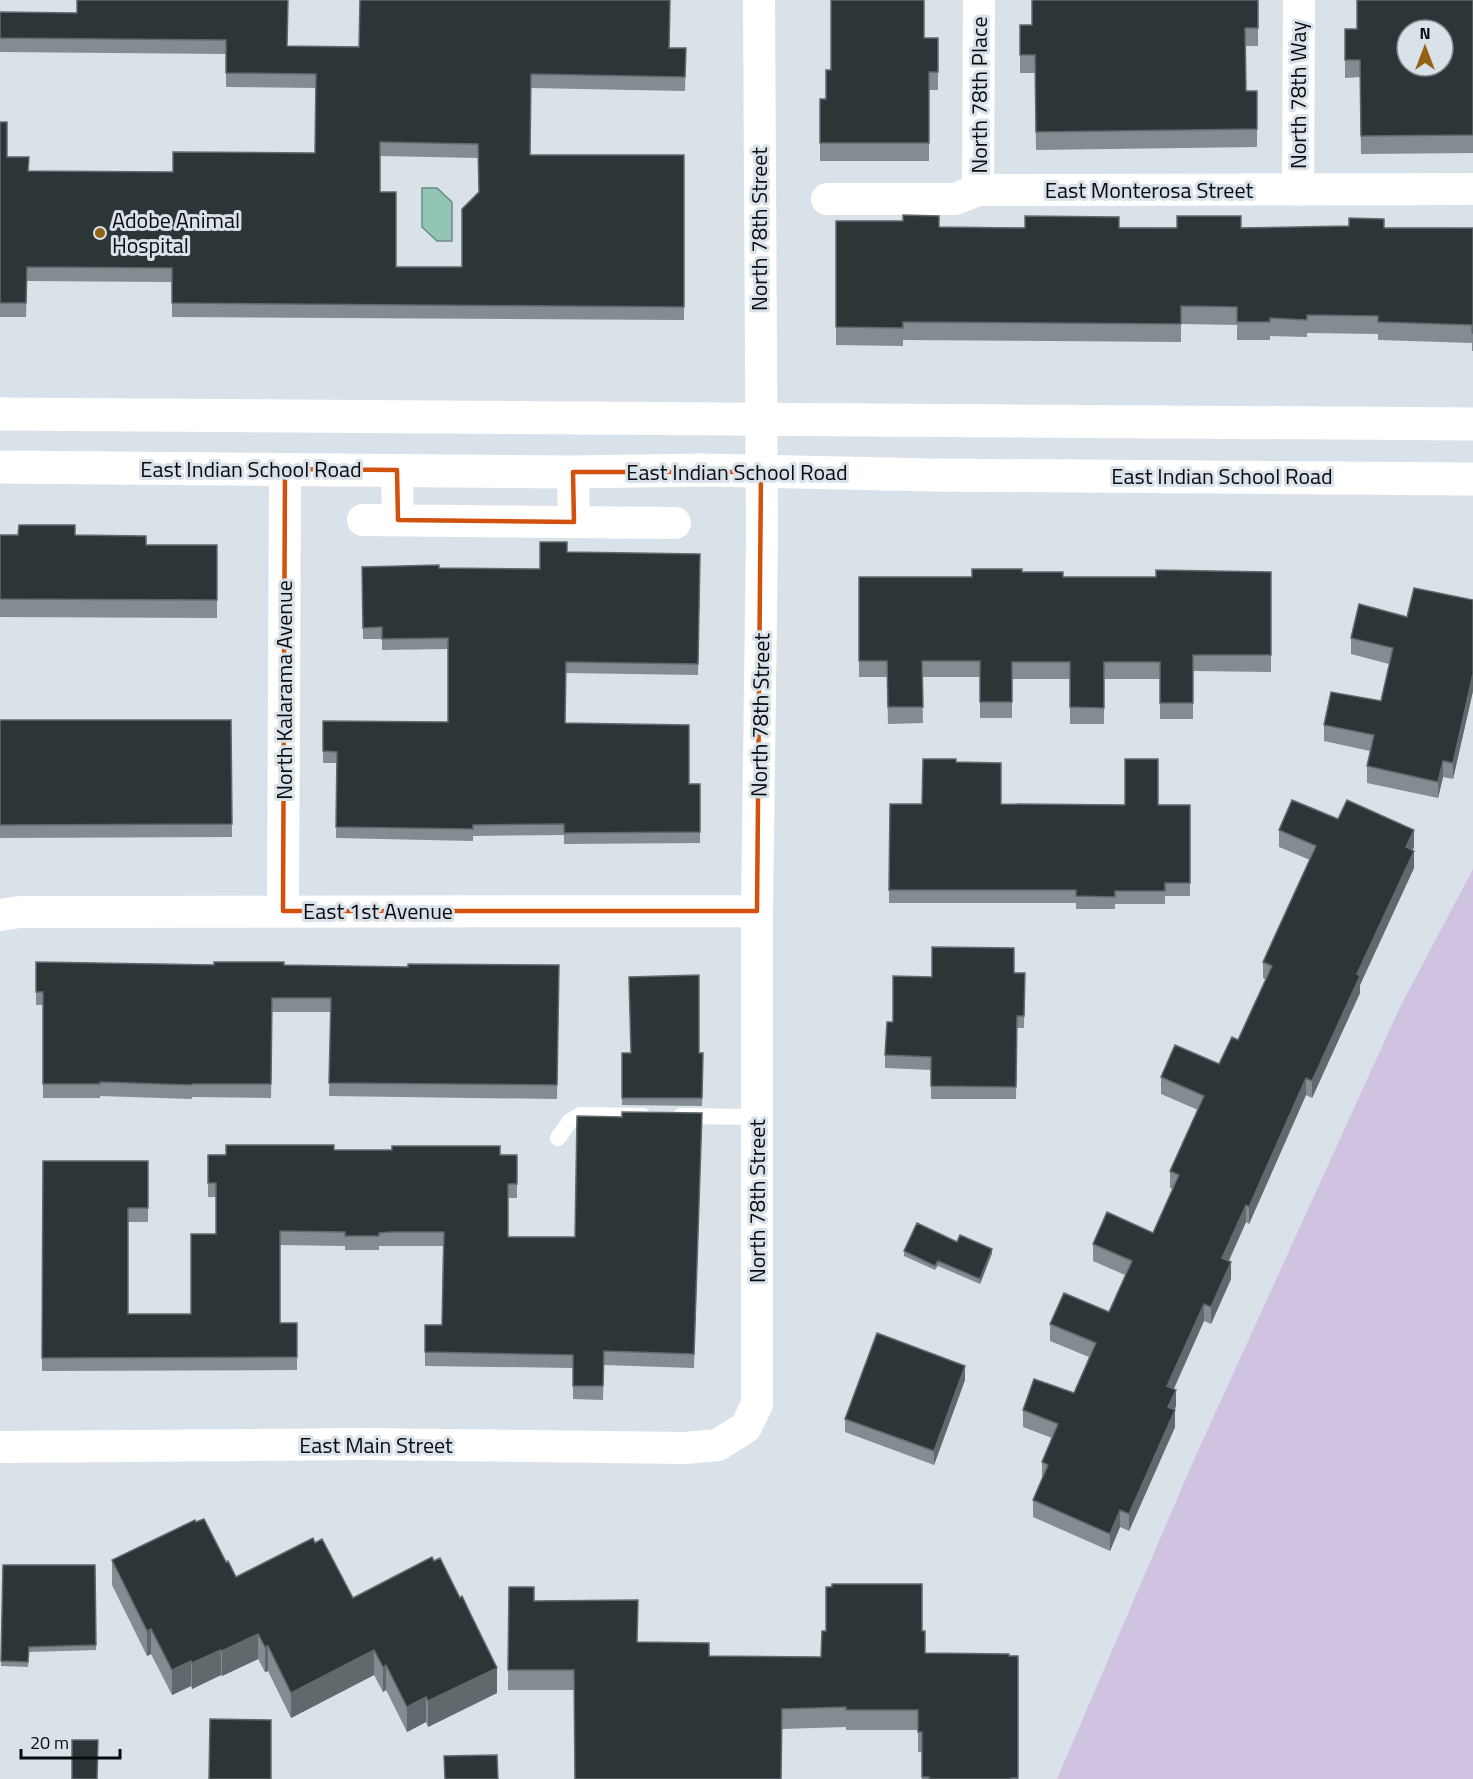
<svg xmlns="http://www.w3.org/2000/svg" width="1473" height="1779" font-family="'Titillium Web',sans-serif">
	<style>
		.green { fill: #cfc3e1 }
		.water { fill: #92c5b4; stroke: #698e82; stroke-width: 1.5 }
		.lines { fill: none; stroke-linecap: round; stroke-linejoin: round }
		.lane { stroke: #fff; stroke-width: 16 }
		.street { stroke: #fff; stroke-width: 32 }
		.secondary { stroke: #fff; stroke-width: 33 }
		.wall { fill: #838c90; fill-rule: evenodd }
		.shaded-wall { fill: #606a6c }
		.building { fill: #2c3637; stroke: #606a6c; stroke-width: 1.5; fill-rule: evenodd }
		.marked { fill: none; stroke: #d2510c; stroke-width: 4.5; stroke-linejoin: round }
		.poi-dot { fill: #936212; stroke: #dae2e9; stroke-width: 2 }
		.labels { text-anchor: middle; dominant-baseline: central; stroke-width: 6; stroke-linejoin: round; paint-order: stroke }
		.street-label { font-size: 22px; fill: #090c0e; stroke: #dae2e9 }
		.poi-label { font-size: 22px; fill: #090c0e; stroke: #dae2e9; text-anchor: start }
	</style>
	<rect width="100%" height="100%" fill="#dae2e9"/>
	<path class="green" d="M1473 869V1779H1057L1192 1464 1400 1007Z"/>
	<path class="water" d="M422 188H437L452 202V241H437L422 227Z"/>
	<g class="lines">
		<path class="lane" d="M681 1116 757 1117
			M558 1138 570 1121 580 1115 643 1116"/>
		<path class="street" d="M978 190 979 0
			M1298 190 1299 0
			M827 199H955L978 190 1473 189
			M397 470 398 520
			M573 472 574 522
			M363 520 675 523
			M283 911 285 469
			M0 915 20 912 757 911
			M0 1447 364 1444 686 1448 718 1445 746 1427 757 1404V911L762 537 759 0"/>
		<path class="secondary" d="M0 414 1473 424
			M0 467 573 472 701 470 932 475 1473 479"/>
	</g>
	<path class="wall" d="M1258 0V46H1246V91H1257V147L1036 150 1035 73H1020V25H1032Z
		M1473 0V153L1361 154 1360 77 1345 78V29H1357Z
		M0 12 287 46 686 48 685 91 531 88 530 155H684V320L172 317V282L27 281 26 317H0V122L7 157 29 171 173 172 315 153 316 88 226 87V54L0 52ZM380 156 478 158 479 193 462 267H396L380 192Z
		M924 38H938V90H929V161H820V99H826L831 70Z
		M836 221 939 227 1473 228V351H1472V343L1378 340V334L1307 333V337L1270 336V340H1237V325L1181 324V342L903 340V346L836 345Z
		M0 535H75L146 545H217V618L0 617Z
		M567 552 700 554 698 675 566 673 565 723 689 784H700V843L564 844V835L473 836V841L336 838 337 763H323V721L448 722V649L382 650V639H363L362 567 540 569Z
		M1022 572 1063 577H1156L1271 572V672L1193 671V719H1160V679H1104V724H1070V679H1012V718H980V677H922L923 723 888 724 887 677H859V577H972Z
		M1473 600V691L1453 779 1443 777 1438 798 1367 783V766L1370 751 1324 741V725L1381 701 1389 664 1351 654V638Z
		M0 720H231L232 837 0 838Z
		M956 762 1001 804 1190 805V896H1165V904H1115V909H1076V903H889L890 804H922Z
		M1338 819 1414 847 1412 851 1414 868 1360 985V993L1312 1098 1306 1095 1249 1224 1246 1222 1229 1261 1231 1279 1211 1324 1204 1321 1174 1389 1176 1406 1174 1410 1175 1427 1129 1531 1120 1527 1110 1551 1033 1517V1500L1042 1479V1462L1052 1438 1023 1427V1410L1074 1393 1089 1357 1050 1341V1324L1109 1312 1125 1275 1093 1261V1244L1153 1233 1173 1189 1170 1188V1171L1198 1110 1161 1094V1077L1219 1064 1238 1040 1266 980 1263 978V962L1310 860 1279 847V830Z
		M36 962 408 967 559 965 557 1099 329 1096 331 1012H272L271 1098 192 1097V1099L100 1096V1098H43V1005H36Z
		M1014 973H1025L1024 1028H1017L1016 1099H931V1070L885 1068V1055L932 977Z
		M622 1053H703L702 1106 622 1105Z
		M702 1113 694 1368 604 1365 603 1400 573 1399V1368L425 1366V1325H442L443 1246H379V1250H345V1246L280 1245V1323H297V1370L42 1371 43 1161H148V1222H128V1314H191L216 1234V1197H208V1155L334 1150 517 1155V1198H508V1237H575L622 1117Z
		M957 1242 992 1253 980 1284 938 1266 935 1270 904 1256V1251Z
		M965 1380 934 1465 845 1432V1419Z
		M315 1543 353 1598 434 1561 460 1598 497 1693 428 1727 426 1722 407 1732 386 1690 383 1692 374 1675 291 1718 268 1671 265 1672 258 1659 222 1676 221 1675 192 1689 191 1686 172 1695 151 1654 147 1656 112 1585V1560L226 1562 236 1577Z
		M3 1565H95L96 1650 29 1652 28 1667 1 1666Z
		M509 1587 534 1601 638 1642 709 1656 821 1657 922 1631 925 1653 1018 1656V1779H922V1752H918V1730H846V1727L782 1729 574 1690H508Z"/>
	<path class="shaded-wall" d="M1473 674V691L1453 779V763Z
		M1443 761V777L1438 798V782Z
		M1414 830V847L1406 864V847Z
		M1414 851V868L1360 985V993L1312 1098V1081L1357 974Z
		M1306 1078V1095L1249 1224V1207Z
		M1246 1205V1222L1222 1275V1258Z
		M992 1249V1253L980 1284V1279Z
		M1231 1262V1279L1211 1324V1307Z
		M1204 1304V1321L1167 1403V1386Z
		M965 1366V1380L934 1465V1451Z
		M1176 1390V1406L1168 1424V1407Z
		M1175 1410V1427L1129 1531V1514Z
		M1120 1510V1527L1110 1551V1534Z
		M151 1629V1654L147 1656V1631Z
		M258 1634V1659L222 1676V1651Z
		M268 1646V1671L265 1672V1647Z
		M221 1650V1675L192 1689V1663Z
		M374 1650V1675L291 1718V1693Z
		M191 1661V1686L172 1695V1670Z
		M386 1665V1690L383 1692V1667Z
		M497 1668V1693L428 1727V1701Z
		M426 1697V1722L407 1732V1707Z"/>
	<path class="building" d="M77 0H288L287 46 359 47 360 0H670L669 48H686L685 77 531 74 530 155H684V307L172 303V268L27 267 26 303H0V122H7V157H29L28 171 173 172V152L315 153 316 74 226 73V40L0 38V12L77 13ZM380 142 478 144 479 192 462 209V267H396V192H380Z
		M831 0H924V38H938V72H929V143H820V99H826V70H831Z
		M1032 0H1258V28H1245L1246 91H1257V129L1036 132 1035 55H1020V25H1032Z
		M1357 0H1473V135L1361 136 1360 60H1345V29H1357ZM1407 30H1443V66H1407Z
		M903 215 939 216V227L1025 228V216L1119 217V228H1177V216H1241V228L1349 226V218L1384 219V228H1473V333H1472V325L1378 322V316L1307 315V320L1270 318V322H1237V307L1181 306V324L903 322V328L836 327V221H903Z
		M19 525H75V535L146 536V545H217V600L0 599V535H18Z
		M540 542H567V552L700 554 698 664 566 662 565 723 689 725V784H700V832L564 833V824L473 825V829L336 827 337 752 323 751V721L448 722V638L382 639V627L363 628 362 567 439 565V568L540 569Z
		M972 569H1022V572H1063V577H1156V570L1271 572V655H1193V703H1160V662H1104V708L1070 707V662H1012V702H980V661H922L923 707H888L887 661H859V577H972Z
		M1414 588 1473 600V674L1453 763 1443 761 1438 782 1367 766 1374 735 1324 725 1331 692 1381 701 1393 648 1351 638 1359 604 1407 617Z
		M0 720H231L232 824 0 825Z
		M923 759H956V762L1001 763V804L1125 805V759H1158V805H1190V883H1165V891H1115V897L1076 896V890H889L890 804H922Z
		M1292 800 1338 819 1347 800 1414 830 1406 847 1414 851 1357 974 1360 976 1312 1081 1306 1078 1249 1207 1246 1205 1222 1258 1231 1262 1211 1307 1204 1304 1167 1386 1176 1390 1168 1407 1175 1410 1129 1514 1120 1510 1110 1534 1033 1500 1048 1465 1042 1462 1058 1424 1023 1410 1034 1379 1074 1393 1096 1343 1050 1324 1064 1293 1109 1312 1132 1261 1093 1244 1107 1212 1153 1233 1179 1175 1170 1171 1204 1096 1161 1077 1175 1045 1219 1064 1232 1037 1238 1040 1272 966 1263 962 1316 846 1279 830Z
		M932 947 1014 948V973H1025L1024 1016H1017L1016 1087 931 1086V1057L885 1055 887 1022H893V976L932 977Z
		M36 962 214 965V962H284V965L408 967V964L559 965 557 1085 329 1083 331 998H272L271 1084H192V1085L100 1082V1084H43V992H36Z
		M699 975V1053H703L702 1098H622V1053H631L629 977Z
		M622 1112 702 1113 694 1354 604 1351 603 1386H573V1355L425 1352V1325H442L444 1232H392L379 1233V1236H345V1232L280 1231V1323H297V1357L42 1358 43 1161H148V1208H128V1314H191V1234H216V1183H208V1155H226V1145H334V1150H392V1146H500V1155H517V1184H508V1237H575L577 1116 622 1117Z
		M917 1223 957 1242 960 1235 992 1249 980 1279 938 1261 935 1266 904 1251Z
		M877 1333 965 1366 934 1451 845 1419Z
		M204 1519 226 1562 228 1561 236 1577 313 1538 315 1543 322 1539 353 1598 432 1557 434 1561 440 1558 460 1598 462 1596 471 1615 497 1668 428 1701 426 1697 407 1707 386 1665 383 1667 374 1650 291 1693 268 1646 265 1647 258 1634 222 1651 221 1650 192 1663 191 1661 172 1670 151 1629 147 1631 112 1560 195 1520 196 1522Z
		M3 1565H95L96 1645 29 1647 28 1662 1 1661Z
		M832 1584H922V1631H925V1653L1009 1654V1656H1018V1778H1011V1779H929V1777H922V1732H918V1710H846V1707L782 1709 781 1779H575L574 1670H508L509 1587H534V1601L638 1600 637 1642 709 1643V1656L821 1657 822 1631H826V1587H832Z
		M210 1719 271 1720V1779H209Z
		M72 1740H98L97 1779H72Z
		M497 1755 498 1779H445L444 1756Z"/>
	<path class="marked" d="M285 469 397 470 398 520 574 522 573 472H761L757 911H283Z"/>
	<circle class="poi-dot" cx="100" cy="233" r="6"/>
	<g class="labels">
		<g class="street-label">
			<text transform="translate(979 95) rotate(-90)">North 78th Place</text>
			<text transform="translate(1298 95) rotate(-90)">North 78th Way</text>
			<text x="1149" y="190">East Monterosa Street</text>
			<text transform="translate(759 229) rotate(-90)">North 78th Street</text>
			<text x="251" y="469">East Indian School Road</text>
			<text x="737" y="472">East Indian School Road</text>
			<text x="1222" y="476">East Indian School Road</text>
			<text transform="translate(284 690) rotate(-90)">North Kalarama Avenue</text>
			<text transform="translate(760 715) rotate(-89)">North 78th Street</text>
			<text x="378" y="911">East 1st Avenue</text>
			<text transform="translate(757 1201) rotate(-90)">North 78th Street</text>
			<text x="376" y="1445">East Main Street</text>
		</g>
		<g class="poi-label">
			<text x="112" y="220">Adobe Animal<tspan x="112" dy="25">Hospital</tspan></text>
		</g>
	</g>
	<g transform="translate(1425 48)"><circle r="28" fill="#dae2e9" stroke="#868c91" stroke-width="1.5"/>
	<path d="M0-4.5L10 22L0 15L-10 22Z" fill="#936212"/>
	<text y="-9" font-size="16" font-weight="bold" text-anchor="middle" fill="#090c0e">N</text>
	</g>
	<path d="M21 1749v9h99v-9" fill="none" stroke="#090c0e" stroke-width="3"/>
	<text x="30" y="1749" font-size="18" fill="#090c0e" stroke="#dae2e9" stroke-width="4.5" paint-order="stroke">20 m</text>
</svg>
